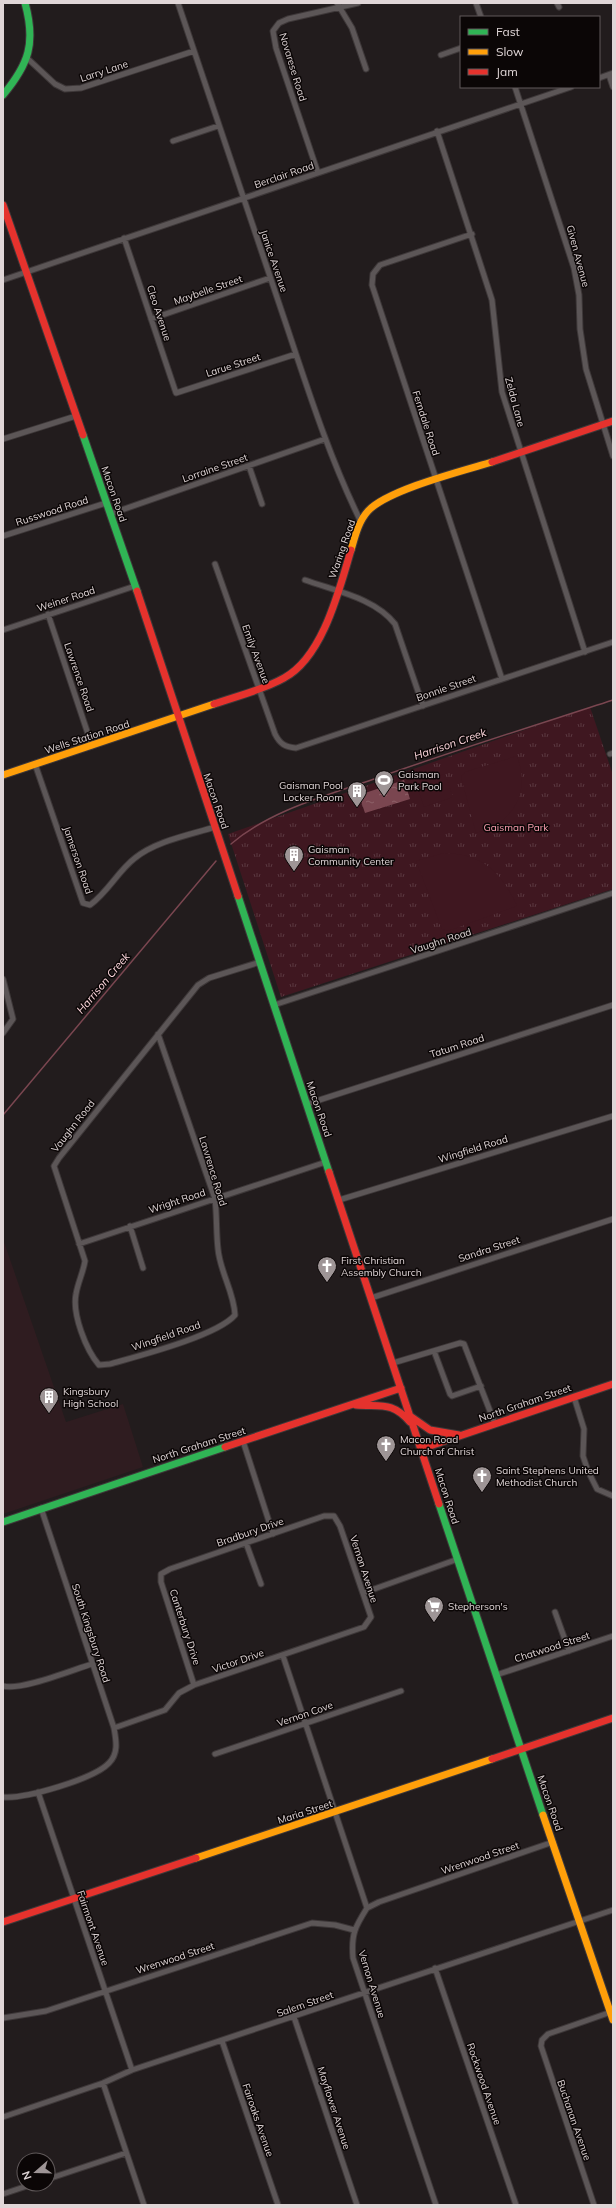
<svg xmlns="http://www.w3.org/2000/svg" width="616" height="2208" font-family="Mulish,sans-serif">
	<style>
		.built { fill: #2f1c20 }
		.grass { fill: url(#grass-tufts) }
		.garden { fill: #3f1720 }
		.water { fill: url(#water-ripples) }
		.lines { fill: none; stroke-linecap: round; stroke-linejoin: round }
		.stream { stroke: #7a4650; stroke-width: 1.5 }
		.street-casing { stroke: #3e3839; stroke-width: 7 }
		.fast-casing { stroke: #3e3839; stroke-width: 9 }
		.slow-casing { stroke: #3e3839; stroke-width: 9 }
		.jam-casing { stroke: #3e3839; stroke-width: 9 }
		.street { stroke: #5c5657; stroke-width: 5 }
		.fast { stroke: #30b455; stroke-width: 7 }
		.slow { stroke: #ff9f0a; stroke-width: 7 }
		.jam { stroke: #e5322d; stroke-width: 7 }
		.labels { text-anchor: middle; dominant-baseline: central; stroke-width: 3; stroke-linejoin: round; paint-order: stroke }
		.street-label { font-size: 10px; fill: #e0d6d7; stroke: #0b0606 }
		.poi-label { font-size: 10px; fill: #e0d6d7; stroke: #0b0606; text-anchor: start }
		.park-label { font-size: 10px; fill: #fca1b2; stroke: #0b0606 }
		.water-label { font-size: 11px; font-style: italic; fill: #fed8de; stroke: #0b0606 }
	</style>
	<defs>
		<pattern id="grass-tufts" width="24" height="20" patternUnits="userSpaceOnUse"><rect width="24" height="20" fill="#3f1720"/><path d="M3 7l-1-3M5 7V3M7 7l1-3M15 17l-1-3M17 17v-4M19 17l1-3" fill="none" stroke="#5a3840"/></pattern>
		<pattern id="water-ripples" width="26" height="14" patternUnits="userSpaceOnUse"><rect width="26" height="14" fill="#7a4650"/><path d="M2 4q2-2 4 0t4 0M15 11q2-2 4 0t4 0" fill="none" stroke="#8d6068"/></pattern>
	</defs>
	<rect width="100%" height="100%" fill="#221c1d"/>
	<path class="built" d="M3 1239 66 1422 123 1404 143 1467 3 1514Z"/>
	<path class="grass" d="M590 707 613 775V889L281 997 228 834Z"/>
	<path class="garden" d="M517 756C531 794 513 823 476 833L461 777 465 772Z
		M445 774 453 797 424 807 416 783Z
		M444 853C483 854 501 872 517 906L448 931 442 929 416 861Z"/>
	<path class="water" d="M404 780 410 799 365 813 359 795Z"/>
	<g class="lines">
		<path class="stream" d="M231 844C271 810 326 796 374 779 453 751 533 726 613 700
			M3 1115 216 861"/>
		<g class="street-casing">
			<path id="street" d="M178 3C215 111 250 219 287 327 309 393 330 459 361 522
				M337 3 352 28 366 69
				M476 3 481 17
				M557 3 559 7
				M441 55 461 48
				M27 58 55 84 65 89 81 88 194 51
				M609 75 613 87
				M599 78 613 73
				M515 87 574 268 579 295 580 329 586 369 613 456
				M437 131 492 300 502 392 585 652
				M173 141 218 126
				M318 173 276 48 273 31 279 23 288 19 358 3
				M472 234 380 265 373 274 372 285 502 679
				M124 238 176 393 296 354
				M3 280 571 87
				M151 319 270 278
				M3 439 76 416
				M249 466 262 504
				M110 514 325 439
				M3 536 106 503
				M215 564 275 734C280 744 285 747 296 748L613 642
				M305 580C335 591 375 598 395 624L423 706
				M48 614 92 746
				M3 630 135 586
				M610 754 613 753
				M35 764 83 903 90 905C108 892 118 871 135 858 156 841 189 835 215 827
				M3 979 13 1019 3 1033
				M274 1005 613 893
				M158 1034 215 1199C217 1215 216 1232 218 1249 220 1272 234 1292 235 1315 217 1336 138 1356 110 1364L99 1365C86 1350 72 1314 76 1294 78 1282 83 1273 85 1261L54 1166 59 1158 198 985 209 978 260 962
				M307 1104 613 1005
				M339 1200 613 1116
				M130 1226 143 1268
				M79 1244 326 1162
				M371 1298 613 1219
				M434 1351 450 1394 452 1396 481 1386
				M393 1363 460 1343 464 1344 495 1424
				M574 1397 584 1429 583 1456 588 1471 597 1489 613 1496
				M243 1441 273 1534
				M246 1543 261 1584
				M363 1593 458 1559
				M555 1612 569 1651
				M283 1656 367 1908C355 1927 351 1934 353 1958L436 2205
				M496 1675 613 1636
				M3 1686C21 1691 72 1670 92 1664
				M114 1728 165 1710 179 1693 194 1685 364 1627 371 1617 340 1526 334 1516H324L170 1569 161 1574V1582L194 1685
				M215 1754 401 1691
				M38 1792 132 2070
				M3 1797C25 1799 94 1779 109 1763 119 1753 116 1740 114 1728L41 1508
				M367 1908 379 1902 553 1842
				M435 1968 516 2205
				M294 2017 357 2205
				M3 2018 46 2011 312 1923 335 1925 354 1930
				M222 2041 278 2205
				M103 2083 144 2205
				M3 2117 103 2083 132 2070 613 1910
				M48 2179 126 2153
				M3 2194 33 2184
				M594 2205 541 2046 542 2040 548 2034 611 2012"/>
		</g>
		<g class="fast-casing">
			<path id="fast" d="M3 95C29 64 36 43 25 3
				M83 435 137 591
				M238 896 329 1172
				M439 1504 543 1815
				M3 1522 225 1447"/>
		</g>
		<g class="slow-casing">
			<path id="slow" d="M351 550C355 537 358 522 368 511 387 490 462 471 492 462
				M3 775 214 704
				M543 1815 613 2020
				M196 1858 492 1759"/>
		</g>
		<g class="jam-casing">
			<path id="jam" d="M3 205 83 435
				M492 462 613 421
				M137 591 238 896
				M214 704C237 696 263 690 284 678 323 657 339 590 351 550
				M329 1172 439 1504
				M356 1405C381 1407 392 1401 410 1422
				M410 1416 430 1430 459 1435
				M225 1447 401 1388
				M421 1449 613 1384
				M492 1759 613 1718
				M3 1922 196 1858"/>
		</g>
		<use href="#street" class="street"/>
		<use href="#fast" class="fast"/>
		<use href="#slow" class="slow"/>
		<use href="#jam" class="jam"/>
	</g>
	<defs>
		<g id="stadium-pin" transform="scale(1)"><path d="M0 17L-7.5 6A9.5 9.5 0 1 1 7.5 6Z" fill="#9e9596" stroke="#0b0606"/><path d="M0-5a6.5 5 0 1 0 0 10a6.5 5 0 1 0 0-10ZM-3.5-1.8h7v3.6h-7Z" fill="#fff"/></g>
		<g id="building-pin" transform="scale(1)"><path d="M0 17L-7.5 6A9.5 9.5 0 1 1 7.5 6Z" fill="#9e9596" stroke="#0b0606"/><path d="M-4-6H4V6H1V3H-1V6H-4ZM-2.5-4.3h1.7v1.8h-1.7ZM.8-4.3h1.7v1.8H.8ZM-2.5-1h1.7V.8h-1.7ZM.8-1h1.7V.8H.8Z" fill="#fff"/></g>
		<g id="church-pin" transform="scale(1)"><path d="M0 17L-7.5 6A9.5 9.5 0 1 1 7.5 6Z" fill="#9e9596" stroke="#0b0606"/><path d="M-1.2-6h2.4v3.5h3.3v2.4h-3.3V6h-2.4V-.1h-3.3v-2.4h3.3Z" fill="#fff"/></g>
		<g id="supermarket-pin" transform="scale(1)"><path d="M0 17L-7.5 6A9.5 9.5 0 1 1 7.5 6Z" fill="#9e9596" stroke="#0b0606"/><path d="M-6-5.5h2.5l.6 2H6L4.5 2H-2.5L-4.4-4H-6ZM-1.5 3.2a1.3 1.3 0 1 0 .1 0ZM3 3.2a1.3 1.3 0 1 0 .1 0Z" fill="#fff"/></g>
	</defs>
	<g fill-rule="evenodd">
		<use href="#stadium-pin" x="384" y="780"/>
		<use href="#building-pin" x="357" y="791"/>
		<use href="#building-pin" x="294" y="855"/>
		<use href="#church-pin" x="327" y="1266"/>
		<use href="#building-pin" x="49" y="1397"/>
		<use href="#church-pin" x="386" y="1445"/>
		<use href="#church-pin" x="482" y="1476"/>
		<use href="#supermarket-pin" x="434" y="1606"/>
	</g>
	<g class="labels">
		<g class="street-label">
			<text transform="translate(293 67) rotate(73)">Novarese Road</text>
			<text transform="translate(104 71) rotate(-18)">Larry Lane</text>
			<text transform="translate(284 175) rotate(-19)">Berclair Road</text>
			<text transform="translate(578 256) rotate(75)">Given Avenue</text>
			<text transform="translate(274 261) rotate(71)">Janice Avenue</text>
			<text transform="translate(208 290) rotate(-19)">Maybelle Street</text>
			<text transform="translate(159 313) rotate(72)">Cleo Avenue</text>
			<text transform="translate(233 365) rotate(-18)">Larue Street</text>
			<text transform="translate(515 402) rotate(75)">Zelda Lane</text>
			<text transform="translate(426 423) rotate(72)">Ferndale Road</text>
			<text transform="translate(215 468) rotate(-19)">Lorraine Street</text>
			<text transform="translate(114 494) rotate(71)">Macon Road</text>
			<text transform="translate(52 511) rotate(-18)">Russwood Road</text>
			<text transform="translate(342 549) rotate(-71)">Waring Road</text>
			<text transform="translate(66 599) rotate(-18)">Weiner Road</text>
			<text transform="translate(256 654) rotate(70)">Emily Avenue</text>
			<text transform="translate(79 677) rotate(71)">Lawrence Road</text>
			<text transform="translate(446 688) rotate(-19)">Bonnie Street</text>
			<text transform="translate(87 737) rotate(-18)">Wells Station Road</text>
			<text transform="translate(216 801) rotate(71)">Macon Road</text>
			<text transform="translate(78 860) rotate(71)">Jamerson Road</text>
			<text transform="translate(441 941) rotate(-18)">Vaughn Road</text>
			<text transform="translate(457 1046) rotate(-18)">Tatum Road</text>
			<text transform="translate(319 1109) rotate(71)">Macon Road</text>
			<text transform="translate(73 1126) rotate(-52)">Vaughn Road</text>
			<text transform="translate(473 1149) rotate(-17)">Wingfield Road</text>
			<text transform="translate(213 1171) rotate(73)">Lawrence Road</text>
			<text transform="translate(177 1201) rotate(-18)">Wright Road</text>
			<text transform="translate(489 1249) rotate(-18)">Sandra Street</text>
			<text transform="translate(166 1336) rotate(-19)">Wingfield Road</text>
			<text transform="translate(525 1403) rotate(-19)">North Graham Street</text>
			<text transform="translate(199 1445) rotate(-18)">North Graham Street</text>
			<text transform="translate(447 1496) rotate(72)">Macon Road</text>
			<text transform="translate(250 1532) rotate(-19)">Bradbury Drive</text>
			<text transform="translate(364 1569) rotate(72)">Vernon Avenue</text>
			<text transform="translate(185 1627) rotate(72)">Canterbury Drive</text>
			<text transform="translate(91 1633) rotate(72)">South Kingsbury Road</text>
			<text transform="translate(552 1647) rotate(-18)">Chatwood Street</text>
			<text transform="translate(238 1661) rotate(-19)">Victor Drive</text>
			<text transform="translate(305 1714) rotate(-19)">Vernon Cove</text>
			<text transform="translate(550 1803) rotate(71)">Macon Road</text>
			<text transform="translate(305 1812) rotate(-18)">Maria Street</text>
			<text transform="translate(480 1858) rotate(-19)">Wrenwood Street</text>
			<text transform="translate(93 1928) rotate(71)">Fairmont Avenue</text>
			<text transform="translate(175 1958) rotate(-18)">Wrenwood Street</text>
			<text transform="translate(372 1984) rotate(73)">Vernon Avenue</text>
			<text transform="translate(305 2004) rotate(-19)">Salem Street</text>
			<text transform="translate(484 2084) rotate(71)">Rockwood Avenue</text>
			<text transform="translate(334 2108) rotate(72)">Mayflower Avenue</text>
			<text transform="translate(258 2120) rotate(71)">Fairoaks Avenue</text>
			<text transform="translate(574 2120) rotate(71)">Buchanan Avenue</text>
		</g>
		<g class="poi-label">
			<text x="398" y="774">Gaisman<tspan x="398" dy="12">Park Pool</tspan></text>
			<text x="343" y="785" text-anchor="end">Gaisman Pool<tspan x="343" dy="12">Locker Room</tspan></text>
			<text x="308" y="849">Gaisman<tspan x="308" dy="12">Community Center</tspan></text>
			<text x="341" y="1260">First Christian<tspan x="341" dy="12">Assembly Church</tspan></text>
			<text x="63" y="1391">Kingsbury<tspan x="63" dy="12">High School</tspan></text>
			<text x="400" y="1439">Macon Road<tspan x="400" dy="12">Church of Christ</tspan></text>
			<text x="496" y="1470">Saint Stephens United<tspan x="496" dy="12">Methodist Church</tspan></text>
			<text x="448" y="1606">Stepherson's</text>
		</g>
		<g class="park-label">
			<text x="516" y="827">Gaisman Park</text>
		</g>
		<g class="water-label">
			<text transform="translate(450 744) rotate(-19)">Harrison Creek</text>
			<text transform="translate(103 983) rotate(-50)">Harrison Creek</text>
		</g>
	</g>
	<rect width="616" height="2208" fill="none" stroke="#e0d6d7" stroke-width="8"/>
	<rect x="460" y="16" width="140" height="72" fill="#0b0606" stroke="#60595a"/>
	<rect x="468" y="29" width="20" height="6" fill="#30b455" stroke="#60595a"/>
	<text x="496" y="36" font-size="12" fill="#e0d6d7">Fast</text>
	<rect x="468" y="49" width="20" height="6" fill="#ff9f0a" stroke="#60595a"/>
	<text x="496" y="56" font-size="12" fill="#e0d6d7">Slow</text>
	<rect x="468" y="69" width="20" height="6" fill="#e5322d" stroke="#60595a"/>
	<text x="496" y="76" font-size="12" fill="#e0d6d7">Jam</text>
	<g transform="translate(36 2172) rotate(250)"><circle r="19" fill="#0b0606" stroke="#60595a"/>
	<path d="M0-3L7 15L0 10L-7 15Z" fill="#9e9596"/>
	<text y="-6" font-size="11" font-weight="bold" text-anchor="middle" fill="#e0d6d7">N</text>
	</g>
</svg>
